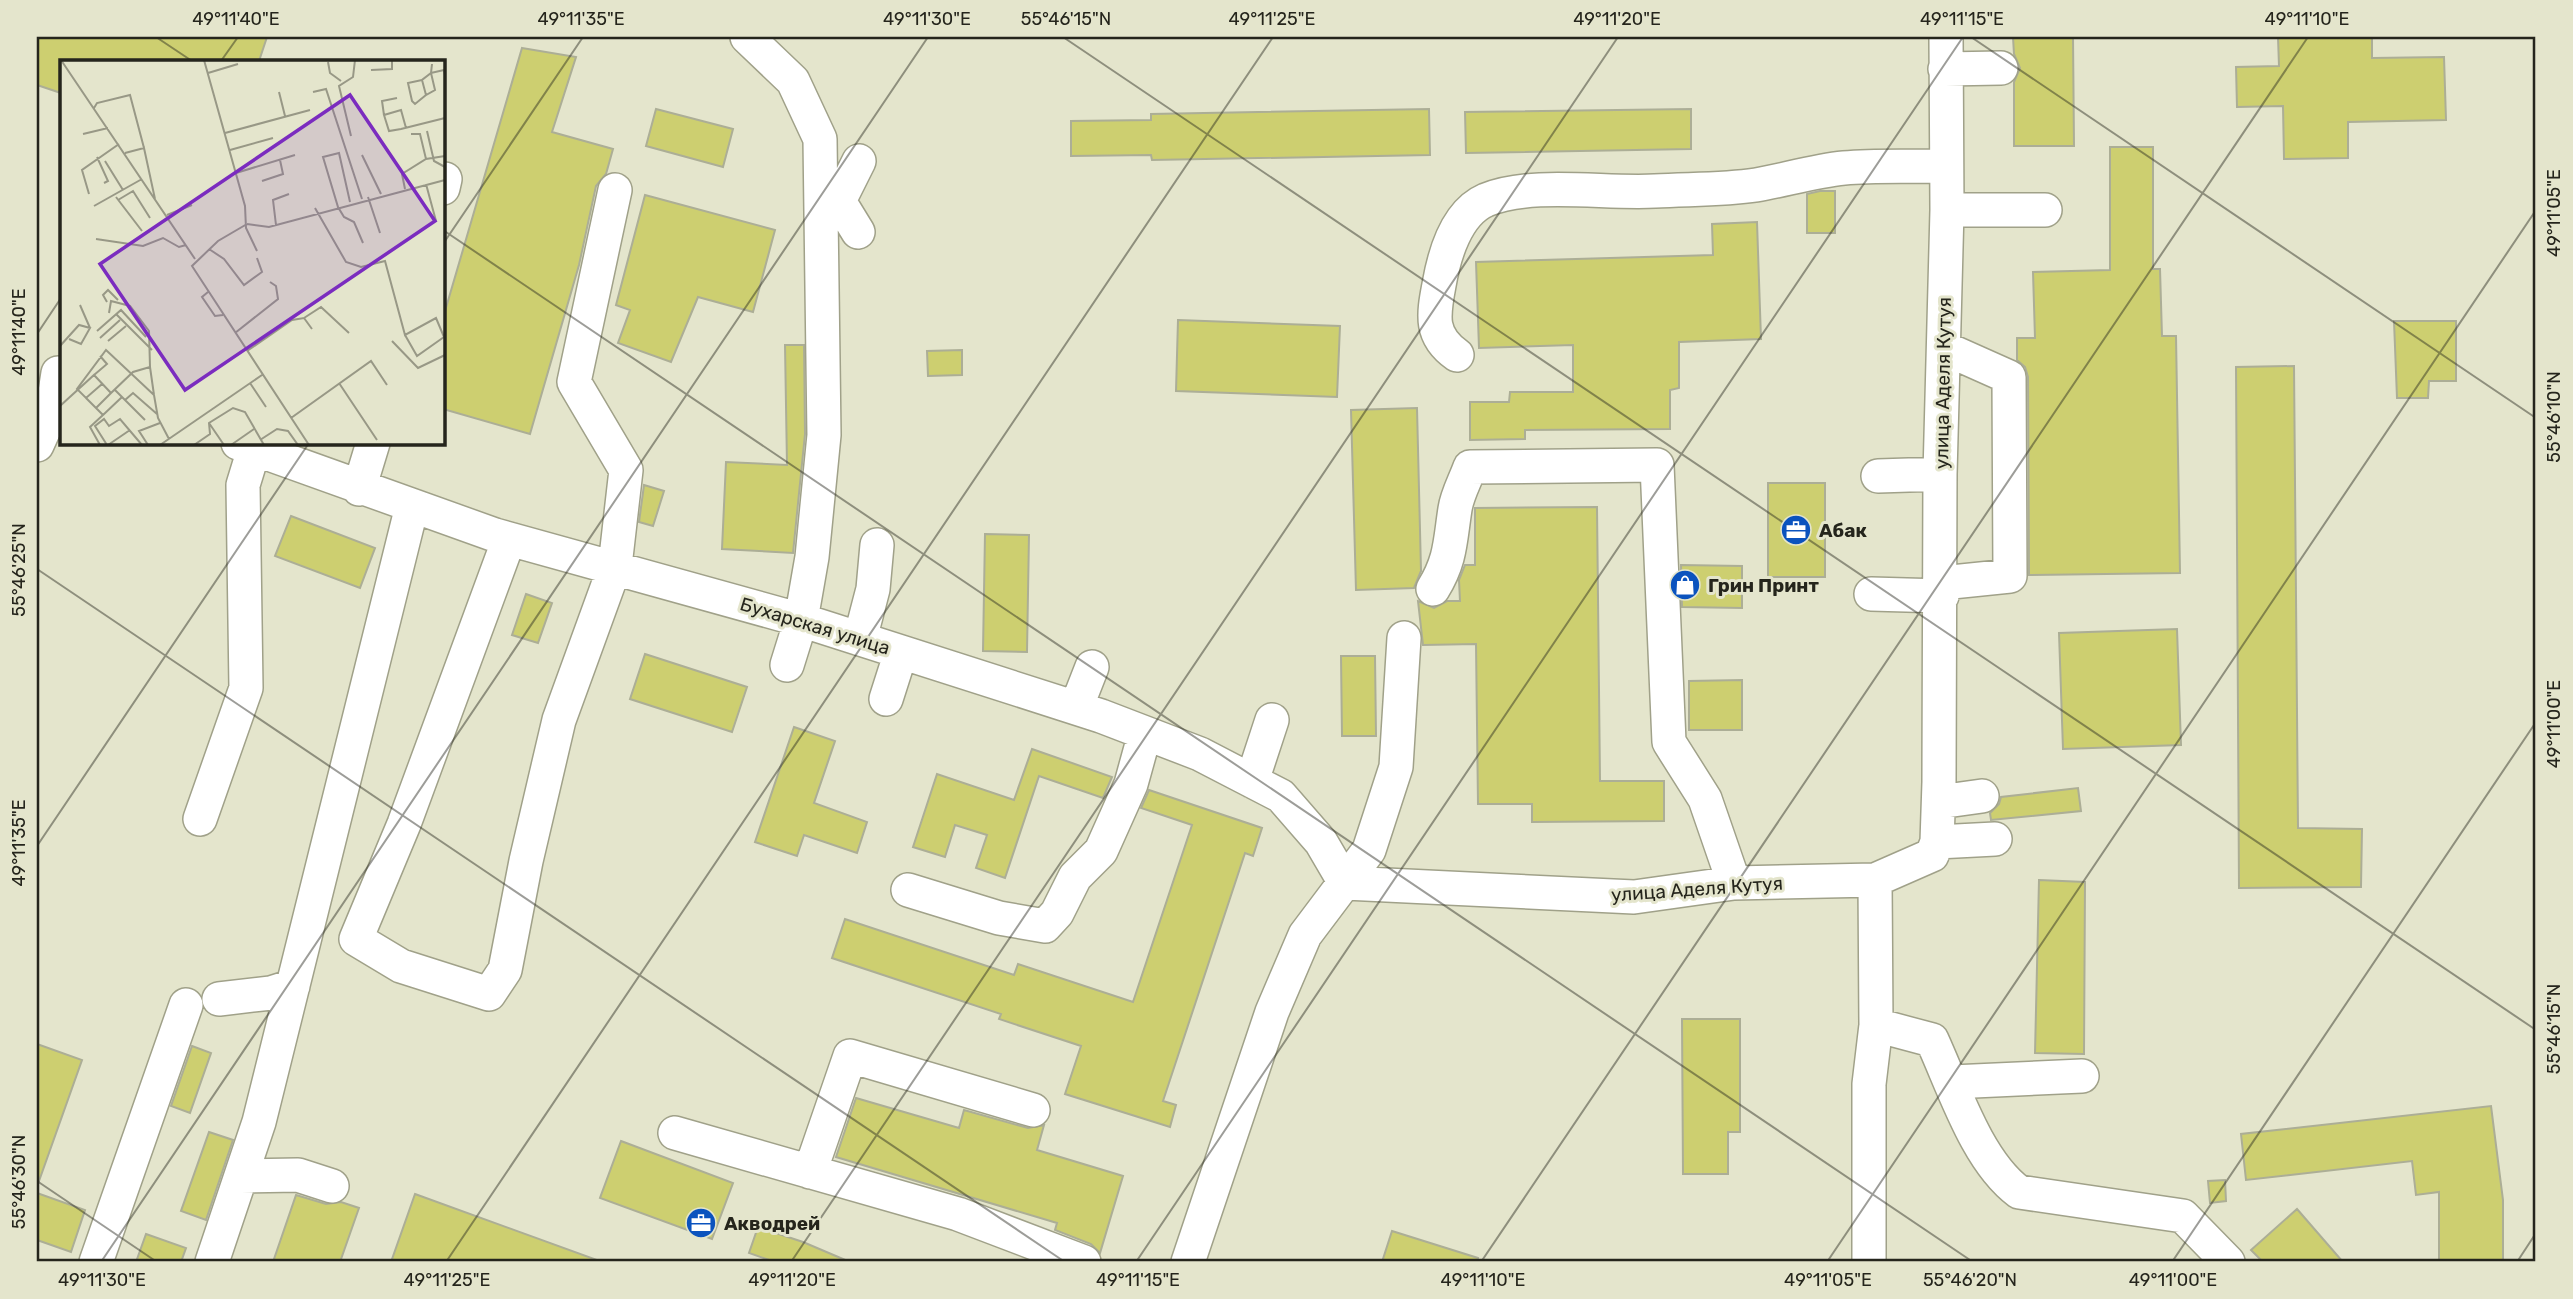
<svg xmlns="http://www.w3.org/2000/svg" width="2573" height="1299" font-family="Rubik,sans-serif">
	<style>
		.building { fill: #cdcf70; stroke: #acae96; stroke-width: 2 }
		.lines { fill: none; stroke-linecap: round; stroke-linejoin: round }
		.minor-casing { stroke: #a0a189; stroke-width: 36 }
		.minor { stroke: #fff; stroke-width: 33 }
		.ticks { fill: none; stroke: #25251c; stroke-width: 2; stroke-opacity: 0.45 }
		.labels { text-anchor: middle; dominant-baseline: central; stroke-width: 6; stroke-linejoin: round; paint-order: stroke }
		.street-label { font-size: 19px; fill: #25251c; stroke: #e4e5cc }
		.poi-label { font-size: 19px; font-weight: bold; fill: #25251c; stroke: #e4e5cc; text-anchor: start }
		.inset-road { fill: none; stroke: #989886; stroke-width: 2 }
		.view { fill: #7b2cbf; fill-opacity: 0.15; stroke: #7b2cbf; stroke-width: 3.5 }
		.inset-edge { fill: none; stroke: #25251c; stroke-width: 3.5 }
		.neatline { fill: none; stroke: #25251c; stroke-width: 2.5 }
		.ticks-label { font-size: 18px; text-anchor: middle; fill: #25251c }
	</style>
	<rect width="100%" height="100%" fill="#e4e5cc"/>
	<path class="building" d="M37 37H267L259 61H61V93L37 85Z
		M2013 37H2073L2074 146H2014V82L2020 68 2014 54Z
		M2278 37H2372V58L2444 57 2446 120 2348 122V158L2284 159 2283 106 2237 107 2236 67 2279 66Z
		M522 48 576 57 552 132 613 149 606 174 596 186 579 265 530 434 443 409V318Z
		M656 109 733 129 723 167 646 146Z
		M1429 109 1430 155 1152 160 1151 155 1071 156V121L1151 120V114Z
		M1691 109V149L1466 153 1465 112Z
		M2110 147H2153V269H2160L2162 336H2176L2180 573 2029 575 2028 377 2025 367 2017 360V338H2035L2033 272 2110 270Z
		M1820 191H1835V233H1807V194Z
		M645 195 775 230 753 312 698 297 671 362 618 343 630 310 616 305Z
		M1757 222 1761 339 1679 342V388L1670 390V429L1525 430V439L1470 440V402H1509L1510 392H1573V345L1479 348 1476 262 1713 255 1712 224Z
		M1178 320 1340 326 1337 397 1176 391Z
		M2394 321H2456V381H2429L2428 398H2397Z
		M785 345H804L805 434 793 553 722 549 726 462 787 465Z
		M962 350V375L928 376 927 351Z
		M2294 366 2298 828 2362 829 2361 887 2239 888 2236 367Z
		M1417 408 1421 571 1414 588 1356 590 1351 410Z
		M1768 483H1825V577H1768Z
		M644 485 664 491 653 526 639 522Z
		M1597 507 1600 781H1664V821L1532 822V804H1478L1476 644 1423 645 1418 601 1434 608 1447 601H1460L1459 580 1465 565H1475V508Z
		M291 516 375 548 360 588 275 556Z
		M985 534 1029 535 1027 652 983 651Z
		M1681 565 1742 566V608L1682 607Z
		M526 594 552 603 538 643 512 635Z
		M2177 629 2181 745 2063 749 2059 633Z
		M645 654 747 687 732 732 630 699Z
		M1341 656H1375L1376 736H1342Z
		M1742 680V730H1689V681Z
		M794 727 835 741 814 803 867 822 857 853 804 835 797 856 755 842Z
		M1032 749 1112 777 1103 798 1039 776 1005 878 976 868 987 835 955 825 945 857 913 847 937 774 1014 800Z
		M2078 788 2081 811 1991 820 1990 813 1999 804 2001 797Z
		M1149 790 1262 828 1253 856 1245 853 1163 1101 1176 1105 1170 1127 1065 1094 1081 1046 999 1019 1001 1014 832 958 845 919 1014 975 1018 964 1133 1002 1192 825 1141 808Z
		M2039 880 2085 882 2084 1054 2035 1053Z
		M1682 1019H1740V1132H1728V1174H1683Z
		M37 1044 82 1060 39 1181H37Z
		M192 1046 211 1053 190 1113 171 1106Z
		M856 1098 959 1128 964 1110 1028 1128 1044 1125 1037 1150 1123 1176 1100 1253 1091 1244 1055 1230 1057 1223 836 1157Z
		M2491 1106 2503 1200V1262H2439V1192L2416 1195 2412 1161 2246 1180 2241 1134Z
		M209 1132 233 1140 206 1220 181 1211Z
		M621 1141 733 1183 712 1239 600 1198Z
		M2225 1180 2226 1201 2210 1203 2208 1181Z
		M37 1193 85 1210 71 1252 37 1240Z
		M415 1194 597 1260 596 1262H391Z
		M296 1195 326 1204 341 1202 359 1208 340 1262H273Z
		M2297 1209 2343 1262H2263L2251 1250Z
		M758 1227 803 1242 850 1262H775L749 1253Z
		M1392 1231 1478 1258 1477 1262H1382Z
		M146 1234 186 1248 181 1262H136Z"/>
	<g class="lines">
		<g class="minor-casing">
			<path id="minor" d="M747 37 793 81 820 139 824 435 812 557 801 620 787 665
				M1945 69 2001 68
				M443 188 445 179
				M821 197 839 201 858 232
				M839 201 859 161
				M1947 210H2045
				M1457 355C1430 336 1433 316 1439 285 1444 256 1456 213 1486 200 1533 181 1604 194 1655 191 1688 189 1723 190 1756 185 1785 180 1814 171 1844 168 1877 165 1912 167 1945 166
				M238 443 495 535 801 620 1101 716 1200 754 1281 796 1321 842 1345 883
				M37 445 52 412 58 373
				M1878 476 1940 474
				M359 489 373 443
				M509 539 404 824 356 939 401 966 489 994 505 970 526 861 559 720 615 566 626 470 574 382 615 190
				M1942 583 2010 576 2009 377 1944 348
				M1433 589C1451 560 1450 541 1455 509 1457 495 1465 481 1470 467L1657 465 1669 742 1705 799 1734 883
				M1871 594 1942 596
				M860 639 873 589 877 545
				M886 699 901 652
				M1076 708 1092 667
				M1252 781 1272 720
				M1939 802 1982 796
				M200 819 246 688 243 485 254 449
				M1937 842 1995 839
				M1345 883 1634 897 1734 883 1875 880 1932 855 1937 842 1939 782 1940 474 1947 210 1946 37
				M908 890 999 918 1045 926 1057 913 1075 877 1101 851 1131 784 1145 733
				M219 999 271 993 293 986
				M1876 1025 1932 1040C1954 1088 1977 1161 2019 1192L2183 1216 2228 1262
				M1952 1082 2082 1076
				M675 1133 958 1214 1084 1262
				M810 1172 850 1056 1033 1110
				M241 1176 298 1175 332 1186
				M96 1262 186 1005
				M212 1262 259 1122 412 506
				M1188 1262 1272 1012 1305 935 1369 850 1396 767 1404 638
				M1869 1262V1084L1876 1025 1875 880"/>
		</g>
		<use href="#minor" class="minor"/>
	</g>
	<path class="ticks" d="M156 37 192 61M1063 37 2536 1030M1971 37 2536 418M221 61 238 37M443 230 1973 1262M443 244 583 37M37 334 61 298M37 569 1065 1262M37 846 309 443M37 1181 157 1262M101 1262 928 37M446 1262 1273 37M791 1262 1618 37M1136 1262 1963 37M1481 1262 2308 37M1827 1262 2536 210M2172 1262 2536 722M2517 1262 2536 1233"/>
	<defs>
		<g id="office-disc" transform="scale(1.575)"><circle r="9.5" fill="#0b53be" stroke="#e4e5cc"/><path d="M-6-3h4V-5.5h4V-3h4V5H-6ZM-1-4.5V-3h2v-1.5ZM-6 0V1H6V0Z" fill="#fff"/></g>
		<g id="shop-disc" transform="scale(1.575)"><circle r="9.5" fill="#0b53be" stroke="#e4e5cc"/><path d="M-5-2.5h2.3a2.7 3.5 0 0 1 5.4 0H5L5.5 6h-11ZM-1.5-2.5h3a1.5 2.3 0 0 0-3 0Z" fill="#fff"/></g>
	</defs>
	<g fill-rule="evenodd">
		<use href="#office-disc" x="1796" y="530"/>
		<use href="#shop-disc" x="1685" y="585"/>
		<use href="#office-disc" x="701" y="1223"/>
	</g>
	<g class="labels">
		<g class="street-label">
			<text transform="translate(1943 383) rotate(-89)">улица Аделя Кутуя</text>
			<text transform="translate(815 626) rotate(17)">Бухарская улица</text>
			<text transform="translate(1697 889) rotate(-4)">улица Аделя Кутуя</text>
		</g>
		<g class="poi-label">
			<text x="1819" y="530">Абак</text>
			<text x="1708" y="585">Грин Принт</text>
			<text x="724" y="1223">Акводрей</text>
		</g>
	</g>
	<g transform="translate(60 60)">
		<rect width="385" height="385" fill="#e4e5cc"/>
		<path class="inset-road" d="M1 0 135 199M144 0 185 146 186 168 197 191M268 2 270 13 281 21M372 4 371 13 384 10 385 15M311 10 332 9V0M148 13 178 4M371 13 375 30 366 35 362 20ZM362 20 348 23 352 41 355 44 366 35M219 32 225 56M253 32 266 29 302 139M34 48 37 43 70 35 84 88M324 55 322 41 337 38M346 68 341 50 324 55 329 71 341 69 385 58M367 71 374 101 385 107M165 73 250 50M23 74 48 68M351 74H360L366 99M291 76 279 26 293 17 295 0M170 90 213 78M65 93 84 88 95 139M302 95 321 134M37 97 48 121 44 123M45 101 63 130M176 113 235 95M202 121 223 114 220 100M366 124 376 161M345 129 342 114 366 99 385 96M29 134 22 110 59 84M56 137 82 171M308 137 320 173M58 140 73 131 90 158M290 142 279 93 263 97 278 147 284 157 294 162 303 183M34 146 82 119M255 148 286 202 301 207 325 201 345 275 376 258 384 277 357 296 345 275M107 155 132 145M187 164 158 181 132 206 249 385M187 164 209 167 385 120M216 165 213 140 229 134M36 179 83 186 103 178 119 187 126 185M149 189 164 199 184 225 202 212 197 198M148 232 142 237 155 256 163 255M47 242 43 235 48 230 58 240M20 245 30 268M56 254 92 290M244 258 261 247 289 273M37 271 61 250 86 277M175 273 218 239 216 226 210 222M40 278 60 260M48 281 66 266M332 281 358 308 385 295M0 286 19 265 30 268 21 284 9 279M187 291 232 260 244 258 252 269M90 307 94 335M34 315 47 304 40 296M190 323 206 347M279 323 317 380M42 324 26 338 17 329 46 290 94 335 98 358 109 379M54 329 85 360M26 338 43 355 30 367 40 385M65 340 73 333 97 354M0 346 34 315 51 333 73 312 90 307 89 271 70 246 51 241 49 253M36 348 51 333M43 355 62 337M231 358 311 301 327 325M149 363 164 385M200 380 217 369 228 371 238 385M47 385 35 366 44 359 49 366 60 359 82 385M48 385 70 370M88 385 79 371 100 363M100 385 202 315M134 385 150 374 149 363 173 348 185 352 204 385M171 385 194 369"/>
		<path class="view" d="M290 35 375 161 125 330 40 204Z"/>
		<rect width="385" height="385" class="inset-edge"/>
	</g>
	<rect width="2573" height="1299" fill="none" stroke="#e4e5cc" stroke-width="77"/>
	<rect x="38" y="38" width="2496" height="1222" class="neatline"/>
	<g class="ticks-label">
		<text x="236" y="25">49°11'40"E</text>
		<text x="581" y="25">49°11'35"E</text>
		<text x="927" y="25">49°11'30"E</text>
		<text x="1066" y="25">55°46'15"N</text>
		<text x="1272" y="25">49°11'25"E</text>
		<text x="1617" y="25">49°11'20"E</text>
		<text x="1962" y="25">49°11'15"E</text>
		<text x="2307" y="25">49°11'10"E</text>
		<text transform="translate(2554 213) rotate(-90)" y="6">49°11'05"E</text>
		<text transform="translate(19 332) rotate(-90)" y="6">49°11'40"E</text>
		<text transform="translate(2554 417) rotate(-90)" y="6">55°46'10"N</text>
		<text transform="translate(19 570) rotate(-90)" y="6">55°46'25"N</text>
		<text transform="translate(2554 724) rotate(-90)" y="6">49°11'00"E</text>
		<text transform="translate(19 843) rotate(-90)" y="6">49°11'35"E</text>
		<text transform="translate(2554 1029) rotate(-90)" y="6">55°46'15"N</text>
		<text transform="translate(19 1182) rotate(-90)" y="6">55°46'30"N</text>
		<text x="102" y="1286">49°11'30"E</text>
		<text x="447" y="1286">49°11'25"E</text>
		<text x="792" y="1286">49°11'20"E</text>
		<text x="1138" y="1286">49°11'15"E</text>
		<text x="1483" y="1286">49°11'10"E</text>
		<text x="1828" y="1286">49°11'05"E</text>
		<text x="1970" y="1286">55°46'20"N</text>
		<text x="2173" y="1286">49°11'00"E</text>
	</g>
</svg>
